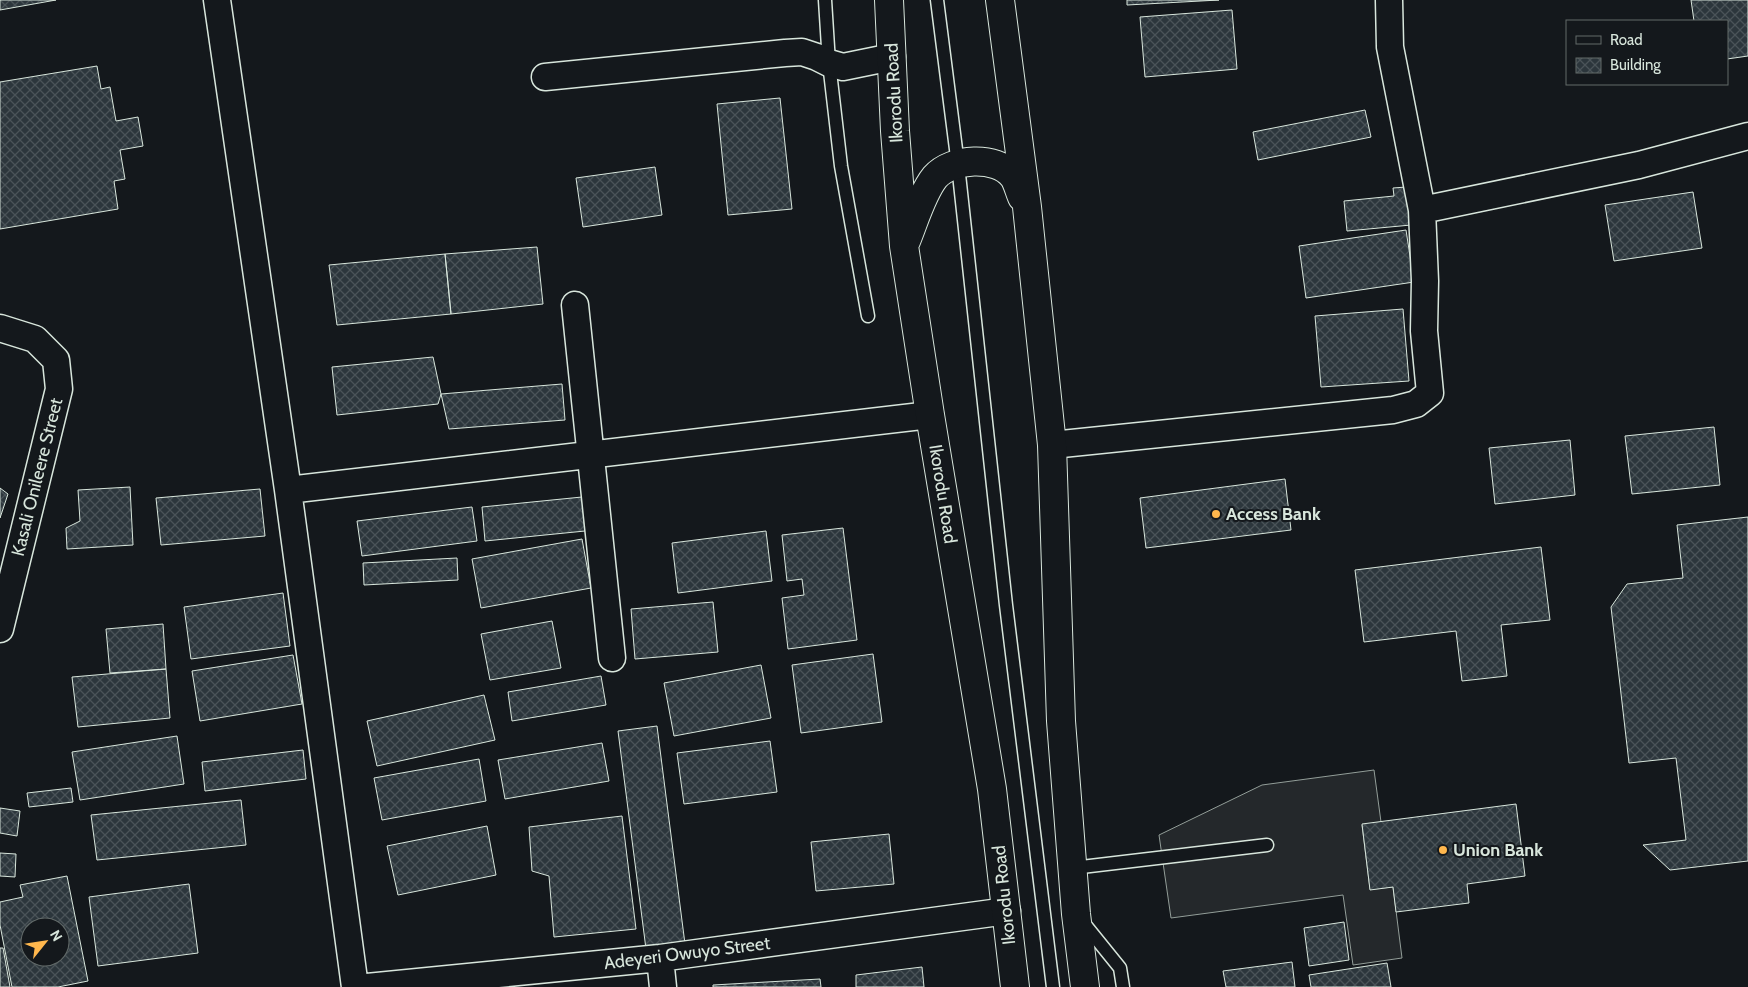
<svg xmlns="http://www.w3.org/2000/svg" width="1748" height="987" font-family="Cabin,sans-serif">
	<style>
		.parking { fill: #24282b; stroke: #939e99 }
		.building { fill: url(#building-cross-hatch); stroke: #d8e6dc; fill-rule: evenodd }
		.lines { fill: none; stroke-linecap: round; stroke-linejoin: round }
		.service-casing { stroke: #d8e6dc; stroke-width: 15 }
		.minor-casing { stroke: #d8e6dc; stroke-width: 29 }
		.trunk-casing { stroke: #d8e6dc; stroke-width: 30 }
		.service { stroke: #14181c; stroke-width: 12 }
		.minor { stroke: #14181c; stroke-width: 26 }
		.trunk { stroke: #14181c; stroke-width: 28 }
		.poi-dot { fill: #ffb74d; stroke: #14181c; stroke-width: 2 }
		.labels { text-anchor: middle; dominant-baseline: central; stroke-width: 4; stroke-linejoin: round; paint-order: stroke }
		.street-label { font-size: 18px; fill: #d8e6dc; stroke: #14181c }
		.poi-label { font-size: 18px; font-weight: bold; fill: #d8e6dc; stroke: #14181c; text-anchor: start }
	</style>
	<defs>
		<pattern id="building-cross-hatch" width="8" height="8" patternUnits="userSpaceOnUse" patternTransform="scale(1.25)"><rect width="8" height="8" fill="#2c363c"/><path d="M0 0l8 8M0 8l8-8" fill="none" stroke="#4a5358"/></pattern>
	</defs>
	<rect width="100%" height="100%" fill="#14181c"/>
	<path class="parking" d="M1374 770 1381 822 1362 825 1370 889 1393 887 1402 958 1353 965 1343 895 1171 918 1159 835 1262 785Z"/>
	<path class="building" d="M0 0H56L0 10Z
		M1127 0H1219L1127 5Z
		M1691 0H1748V56L1727 59V21H1694Z
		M1232 10 1237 69 1145 77 1140 17Z
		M97 66 101 89 110 87 116 121 138 117 143 146 120 150 125 179 114 181 118 209 0 229V82Z
		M780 98 792 209 728 215 717 104Z
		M1365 110 1371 137 1258 160 1253 132Z
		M655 167 662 215 583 227 576 178Z
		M1406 187 1411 225 1347 231 1344 201 1394 196 1393 188Z
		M1693 192 1702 248 1614 261 1605 205Z
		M1406 230 1414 282 1306 298 1299 246Z
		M537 247 543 304 451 314 445 254Z
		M445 254 451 314 337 325 329 265Z
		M1403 309 1409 381 1321 387 1315 316Z
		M433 357 441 394 438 404 337 415 332 367Z
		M562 384 565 420 449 429 441 394Z
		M1714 427 1720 485 1632 494 1625 436Z
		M1570 440 1575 495 1495 504 1489 448Z
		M1285 479 1291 530 1146 548 1140 498Z
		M130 487 133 545 67 549 66 528 80 521 78 490Z
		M0 488 8 494 0 518Z
		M260 489 265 536 161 545 156 498Z
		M582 497 585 531 485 541 482 507Z
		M472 507 477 541 362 556 357 521Z
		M1748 517V861L1670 870 1643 845 1686 840 1676 758 1629 763 1611 607 1627 584 1683 578 1677 525Z
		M843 528 857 640 788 649 782 598 804 595 802 579 787 581 782 535Z
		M766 531 772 581 678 593 672 543Z
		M582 539 591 588 481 608 472 559Z
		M1541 547 1550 620 1501 625 1507 676 1462 681 1456 631 1364 642 1355 570Z
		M457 558 458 580 364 585 363 563Z
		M283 593 290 646 191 659 184 607Z
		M713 602 718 652 635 659 631 609Z
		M552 621 561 668 490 680 481 634Z
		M163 624 166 669 110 673 106 629Z
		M873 654 882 722 801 733 792 665Z
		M293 655 302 704 200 721 192 671Z
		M761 665 771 718 674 736 664 683Z
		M166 669 170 718 78 727 72 677Z
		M601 676 606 705 512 721 508 692Z
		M484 695 495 740 377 766 367 721Z
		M657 726 685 944 646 949 618 731Z
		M177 736 184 784 80 800 72 752Z
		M770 741 777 792 684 804 677 753Z
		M602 743 609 781 505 799 498 760Z
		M303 750 306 779 205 791 202 762Z
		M479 759 486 801 382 820 374 778Z
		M71 788 73 802 29 807 27 793Z
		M241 800 246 845 97 860 91 815Z
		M1516 804 1525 876 1467 884 1469 903 1396 912 1393 887 1370 890 1362 824Z
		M0 808 20 811 17 836 0 833Z
		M622 816 636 929 554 937 549 876 532 871 529 827Z
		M487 826 496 875 398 895 387 846Z
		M889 834 894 884 816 891 811 842Z
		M0 853 16 854 15 877 0 876Z
		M67 876 88 981 58 987H12L0 925V902L23 897 20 885ZM30 927H60V957H30Z
		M189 884 198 953 98 966 89 897Z
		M1344 922 1349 960 1309 966 1304 928Z
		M0 948H3L10 987H0Z
		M1292 962 1295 987H1226L1223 971Z
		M1387 963 1391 987H1311L1309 975Z
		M922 967 924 987H856V975Z
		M820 979 821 987H713V985Z"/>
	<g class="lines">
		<g class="service-casing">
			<path id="service" d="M825 0 829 63 841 166 868 316
				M937 0 958 165 1006 605 1053 987
				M1073 868 1267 845
				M1082 921 1120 968 1123 987"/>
		</g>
		<g class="minor-casing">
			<path id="minor" d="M217 0 288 490 355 987
				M545 77 785 53 802 52 817 57 829 63 843 67 892 57
				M1422 210 1639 165 1748 136
				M575 305 612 658
				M0 328 35 339 56 360 59 389 0 629
				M1052 445 1393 410 1416 404 1430 393 1424 331 1425 281 1422 210 1390 47 1389 0
				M288 490 930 415
				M660 958 663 987
				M367 987 660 958 1007 911"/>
		</g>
		<g class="trunk-casing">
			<path id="trunk" d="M889 0 895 131 904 246 930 415 992 789 1015 987
				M1000 0 1027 207 1052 445 1061 721 1076 914 1085 987
				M906 241C914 222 922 193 935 177 952 158 996 155 1013 176 1017 181 1019 190 1022 197"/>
		</g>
		<use href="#service" class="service"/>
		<use href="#minor" class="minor"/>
		<use href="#trunk" class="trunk"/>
	</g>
	<g class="poi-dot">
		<circle cx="1216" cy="514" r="5"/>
		<circle cx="1443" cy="850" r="5"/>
	</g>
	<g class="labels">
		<g class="street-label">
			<text transform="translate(894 93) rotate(-93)">Ikorodu Road</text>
			<text transform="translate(37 477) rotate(-76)">Kasali Onileere Street</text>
			<text transform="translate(943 494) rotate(81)">Ikorodu Road</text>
			<text transform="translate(1004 895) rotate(-96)">Ikorodu Road</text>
			<text transform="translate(687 953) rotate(-7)">Adeyeri Owuyo Street</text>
		</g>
		<g class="poi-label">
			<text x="1226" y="514">Access Bank</text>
			<text x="1453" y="850">Union Bank</text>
		</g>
	</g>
	<rect x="1566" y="20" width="162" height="65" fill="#14181c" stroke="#626a69"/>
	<rect x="1576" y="36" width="25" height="8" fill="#14181c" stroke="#626a69"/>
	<text x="1610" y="45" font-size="15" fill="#d8e6dc">Road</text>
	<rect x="1576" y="58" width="25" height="15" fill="url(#building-cross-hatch)" stroke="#626a69"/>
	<text x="1610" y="70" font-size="15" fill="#d8e6dc">Building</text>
	<g transform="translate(45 942) rotate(60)"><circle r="24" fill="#14181c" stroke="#626a69"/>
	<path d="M0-4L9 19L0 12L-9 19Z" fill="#ffb74d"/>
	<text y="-8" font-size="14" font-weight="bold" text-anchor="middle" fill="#d8e6dc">N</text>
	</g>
</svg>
